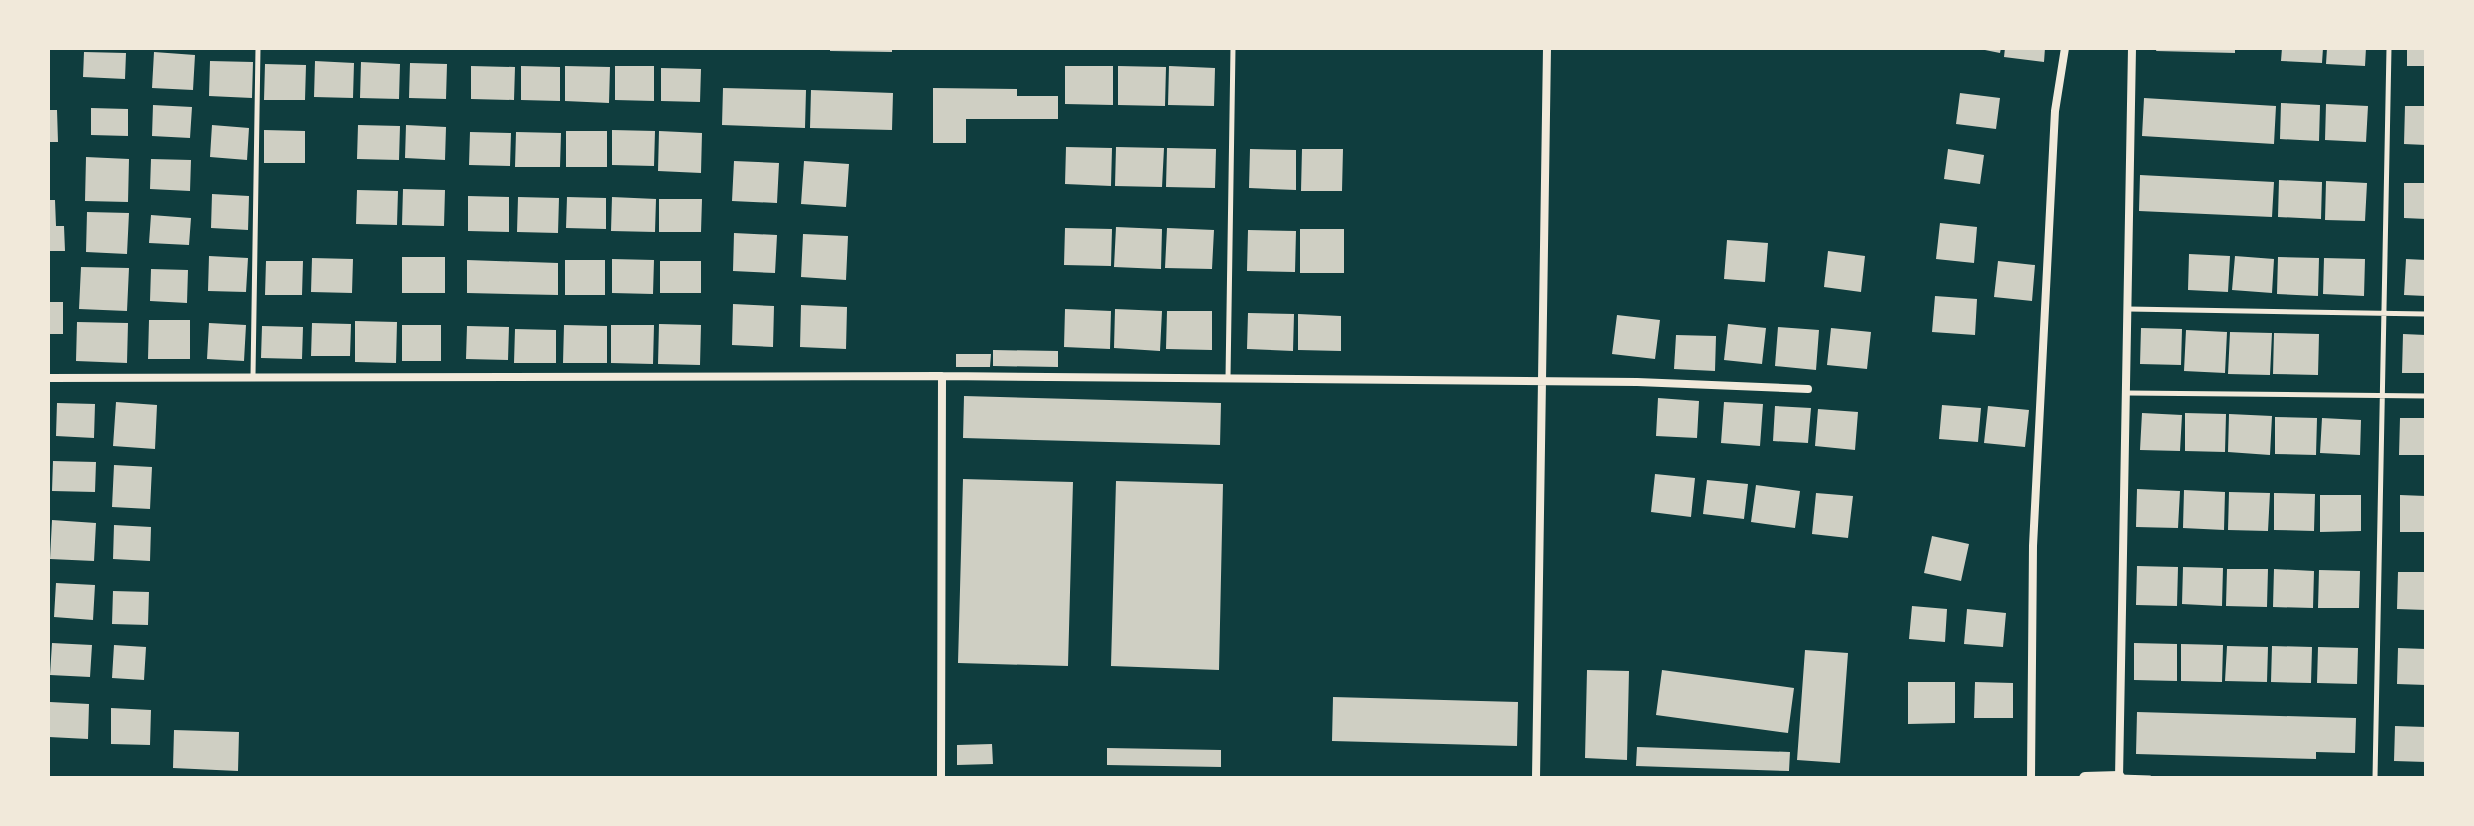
<svg xmlns="http://www.w3.org/2000/svg" width="2474" height="826" font-family="Lato,sans-serif">
	<style>
		.building { fill: #cfcfc3 }
		.lines { fill: none; stroke-linecap: round; stroke-linejoin: round }
		.service { stroke: #f1e9da; stroke-width: 5 }
		.minor { stroke: #f1e9da; stroke-width: 8 }
		.tertiary { stroke: #f1e9da; stroke-width: 12 }
	</style>
	<rect width="100%" height="100%" fill="#0f3d3e"/>
	<path class="building" d="M830 48H892V52L830 51Z
		M1975 48H2001L2000 53Z
		M2005 48H2045L2044 62 2004 57Z
		M2157 48H2235V53L2156 51Z
		M2282 48H2323L2322 63 2281 61Z
		M2327 48H2366L2365 66 2326 64Z
		M2407 48H2426V66H2407Z
		M84 52 126 53 125 79 83 77Z
		M154 52 195 55 193 90 152 88Z
		M210 61 253 62 252 98 209 96Z
		M315 61 354 63 353 98 314 97Z
		M361 62 400 64 399 99 360 98Z
		M410 63 447 64 446 99 409 98Z
		M265 64 306 65 305 100H264Z
		M471 66 515 67 514 100 471 99Z
		M521 66 560 67V101L521 100Z
		M565 66 610 67 609 103 565 101Z
		M615 66H654V101L615 100Z
		M1065 66H1113V105L1065 104Z
		M1118 66 1166 67 1165 106 1118 105Z
		M1169 66 1215 68 1214 106 1168 105Z
		M661 68 701 69 700 102 661 101Z
		M723 88 806 90 805 128 722 125Z
		M933 88 1017 89V96H1058V119H966V143H933Z
		M811 90 893 93 892 130 810 128Z
		M1960 93 2000 98 1996 129 1956 124Z
		M2144 98 2276 106 2274 144 2142 136Z
		M2281 103 2320 105 2319 141 2280 139Z
		M2326 104 2368 106 2366 142 2325 140Z
		M153 105 192 107 190 138 152 136Z
		M2405 106H2426V145L2404 144Z
		M91 108 128 109V136L91 135Z
		M48 110H57L58 142H48Z
		M212 125 249 128 247 160 210 157Z
		M358 125 400 126 399 160 357 159Z
		M406 125 446 127 445 160 405 158Z
		M264 130 305 131V163H264Z
		M612 130 655 131 654 166 612 165Z
		M566 131H607V167H566Z
		M659 131 702 133 701 173 658 171Z
		M470 132 511 133 510 166 469 165Z
		M516 132 561 133 560 167H515Z
		M1066 147 1112 148 1111 186 1065 184Z
		M1116 147 1164 148 1162 187 1115 186Z
		M1167 148 1216 149 1215 188 1166 187Z
		M1250 149 1296 150V190L1249 188Z
		M1302 149H1343L1342 191H1301Z
		M1948 149 1984 155 1980 184 1944 179Z
		M86 157 129 159 128 202 85 201Z
		M151 159 191 160 190 191 150 189Z
		M734 161 779 163 777 203 732 201Z
		M804 161 849 164 846 207 801 204Z
		M2140 175 2274 182 2272 217 2139 211Z
		M2279 180 2322 182 2321 219 2278 217Z
		M2326 181 2367 183 2365 221 2325 220Z
		M2404 183H2426V219L2404 218Z
		M403 189 445 190 444 226 402 225Z
		M357 190 398 191 397 225 356 224Z
		M212 194 249 196 248 230 211 228Z
		M468 196 509 197V232L468 231Z
		M518 197 559 198 558 233 517 232Z
		M567 197 606 198V229L566 228Z
		M612 197 656 199 655 232 611 231Z
		M659 199H702L701 232H659Z
		M48 200H55L56 226H64L65 251H48Z
		M87 212 129 213 127 254 86 252Z
		M151 215 191 218 189 245 149 243Z
		M1940 223 1977 227 1974 263 1936 259Z
		M1116 227 1162 229 1161 269 1114 267Z
		M1065 228 1112 229 1111 266 1064 265Z
		M1167 228 1214 230 1212 269 1165 268Z
		M1300 229H1344V273H1300Z
		M1248 230 1296 231 1295 272 1247 271Z
		M734 233 777 235 775 273 733 271Z
		M803 234 848 236 846 280 801 277Z
		M1727 240 1768 243 1765 282 1724 279Z
		M1828 251 1865 256 1861 292 1824 287Z
		M2189 254 2230 256 2228 292 2188 290Z
		M209 256 248 258 246 292 208 291Z
		M2235 256 2274 259 2272 293 2232 290Z
		M402 257H445V293H402Z
		M2278 257 2319 258 2318 296 2277 294Z
		M312 258 353 259 352 293 311 292Z
		M2324 258 2365 259 2364 296 2323 294Z
		M612 259 654 260 653 294 612 293Z
		M2406 259 2426 260V296L2404 295Z
		M467 260 558 263V295L467 293Z
		M565 260H605V295H565Z
		M266 261H303L302 295H265Z
		M660 261H701V293H660Z
		M1998 261 2035 265 2032 301 1994 297Z
		M81 267 129 268 127 311 79 309Z
		M151 269 188 270 187 303 150 301Z
		M1935 296 1977 299 1975 335 1932 332Z
		M48 302H63V334H48Z
		M733 304 774 306 773 347 732 345Z
		M801 305 847 307 846 349 800 347Z
		M1065 309 1111 311 1110 349 1064 347Z
		M1115 309 1162 311 1160 351 1114 348Z
		M1167 311H1212V350L1166 349Z
		M1248 313 1294 314 1293 351 1247 349Z
		M1298 314 1341 316V351L1298 350Z
		M1617 315 1660 320 1655 359 1612 354Z
		M149 320H190V359H148Z
		M355 321 397 322 396 363 355 362Z
		M77 322 128 323 127 363 76 361Z
		M209 323 246 325 244 361 207 359Z
		M312 323 351 324 350 356H311Z
		M659 324 701 325 700 365 658 364Z
		M1728 324 1766 328 1762 364 1724 360Z
		M402 325H441V361H402Z
		M564 325 607 326V363H563Z
		M611 325H654L653 364 611 363Z
		M262 326 303 327 302 359 261 358Z
		M467 326 509 327 508 360 466 359Z
		M1778 327 1819 330 1816 370 1775 366Z
		M1831 328 1871 332 1867 369 1827 365Z
		M2141 328 2182 329 2181 365 2140 364Z
		M515 329 556 330V363H514Z
		M2186 330 2227 332 2225 373 2184 371Z
		M2230 332 2272 333 2270 375 2228 374Z
		M2274 333 2319 334 2318 375 2273 374Z
		M2403 334 2426 335V373H2402Z
		M1676 335 1716 336 1715 371 1674 369Z
		M993 350 1058 351V367L993 366Z
		M956 354H991L990 367H956Z
		M964 396 1221 403 1220 445 963 438Z
		M1658 398 1699 401 1697 438 1656 436Z
		M116 402 157 405 155 449 113 446Z
		M1724 402 1763 404 1760 446 1721 443Z
		M57 403 95 404 94 438 56 436Z
		M1942 405 1981 408 1978 442 1939 439Z
		M1775 406 1811 408 1808 443 1773 441Z
		M1988 406 2029 410 2025 447 1984 443Z
		M1818 409 1858 412 1855 450 1815 446Z
		M2142 413 2182 415 2180 451 2140 450Z
		M2185 413 2226 414 2225 452 2185 451Z
		M2229 414 2272 416 2270 455 2228 452Z
		M2275 417 2317 418 2316 455 2275 454Z
		M2322 418 2361 420 2360 455 2320 453Z
		M2400 418H2426V455H2399Z
		M53 461 96 462 95 492 52 491Z
		M114 465 152 467 150 509 112 507Z
		M1655 474 1695 478 1691 517 1651 512Z
		M963 479 1073 482 1068 666 958 663Z
		M1707 480 1748 484 1744 519 1703 514Z
		M1116 481 1223 484 1219 670 1111 666Z
		M1756 485 1800 491 1795 528 1751 522Z
		M2137 489 2180 491 2178 528 2136 527Z
		M2184 490 2225 492 2224 530 2183 528Z
		M2229 492 2270 493 2268 531 2228 530Z
		M1816 493 1853 496 1848 538 1812 534Z
		M2274 493 2315 494 2314 531 2274 530Z
		M2320 495H2361V531L2320 532Z
		M2400 495 2426 496V532H2400Z
		M52 520 96 523 94 561 50 559Z
		M114 525 151 527 150 561 113 559Z
		M1932 536 1969 544 1961 581 1924 573Z
		M2137 566 2178 567 2177 606 2136 605Z
		M2183 567 2223 568 2222 606 2182 604Z
		M2227 569H2268L2267 607 2226 606Z
		M2274 569 2314 571 2313 608 2273 607Z
		M2319 570 2360 571 2359 608H2318Z
		M2398 572H2426V610L2397 609Z
		M56 583 95 585 93 620 54 617Z
		M113 591 149 592 148 625 112 624Z
		M1912 606 1947 609 1945 642 1909 639Z
		M1967 609 2006 613 2003 647 1964 644Z
		M52 643 92 645 90 677 50 675Z
		M2134 643 2177 644V681L2134 680Z
		M2181 644 2223 645 2222 682 2181 681Z
		M114 645 146 647 144 680 112 678Z
		M2227 646 2268 647 2267 682 2225 681Z
		M2272 646 2312 647 2311 683 2271 682Z
		M2318 647 2358 648 2357 684 2317 683Z
		M2398 648 2426 649V685L2397 684Z
		M1805 650 1848 653 1840 763 1797 760Z
		M1587 670 1629 671 1627 760 1585 758Z
		M1662 670 1794 688 1788 733 1656 715Z
		M1908 682H1955V723L1908 724Z
		M1975 682 2013 683V718H1974Z
		M1333 697 1518 702 1517 746 1332 741Z
		M50 702 89 704 88 739 49 737Z
		M111 708 151 710 150 745 111 744Z
		M2137 712 2356 718 2355 753 2316 752V759L2136 754Z
		M2395 726 2426 727V762L2394 761Z
		M174 730 239 732 238 771 173 768Z
		M992 744 993 764 957 765V745Z
		M1637 747 1790 752 1789 771 1636 766Z
		M1107 748 1221 750V767L1107 765Z"/>
	<g class="lines">
		<path class="service" d="M2128 309 2426 314
			M253 376 258 48
			M1228 378 1233 48
			M2127 393 2426 396
			M2119 777 2150 778
			M2375 778 2389 48"/>
		<path class="minor" d="M48 378 942 376 1637 382 1808 389
			M941 778 942 376
			M1536 778 1547 48
			M2031 778 2033 546 2055 111 2065 48
			M2119 778 2132 48"/>
		<path class="tertiary" d="M2085 778 2119 777"/>
	</g>
	<rect width="2474" height="826" fill="none" stroke="#f1e9da" stroke-width="100"/>
</svg>
